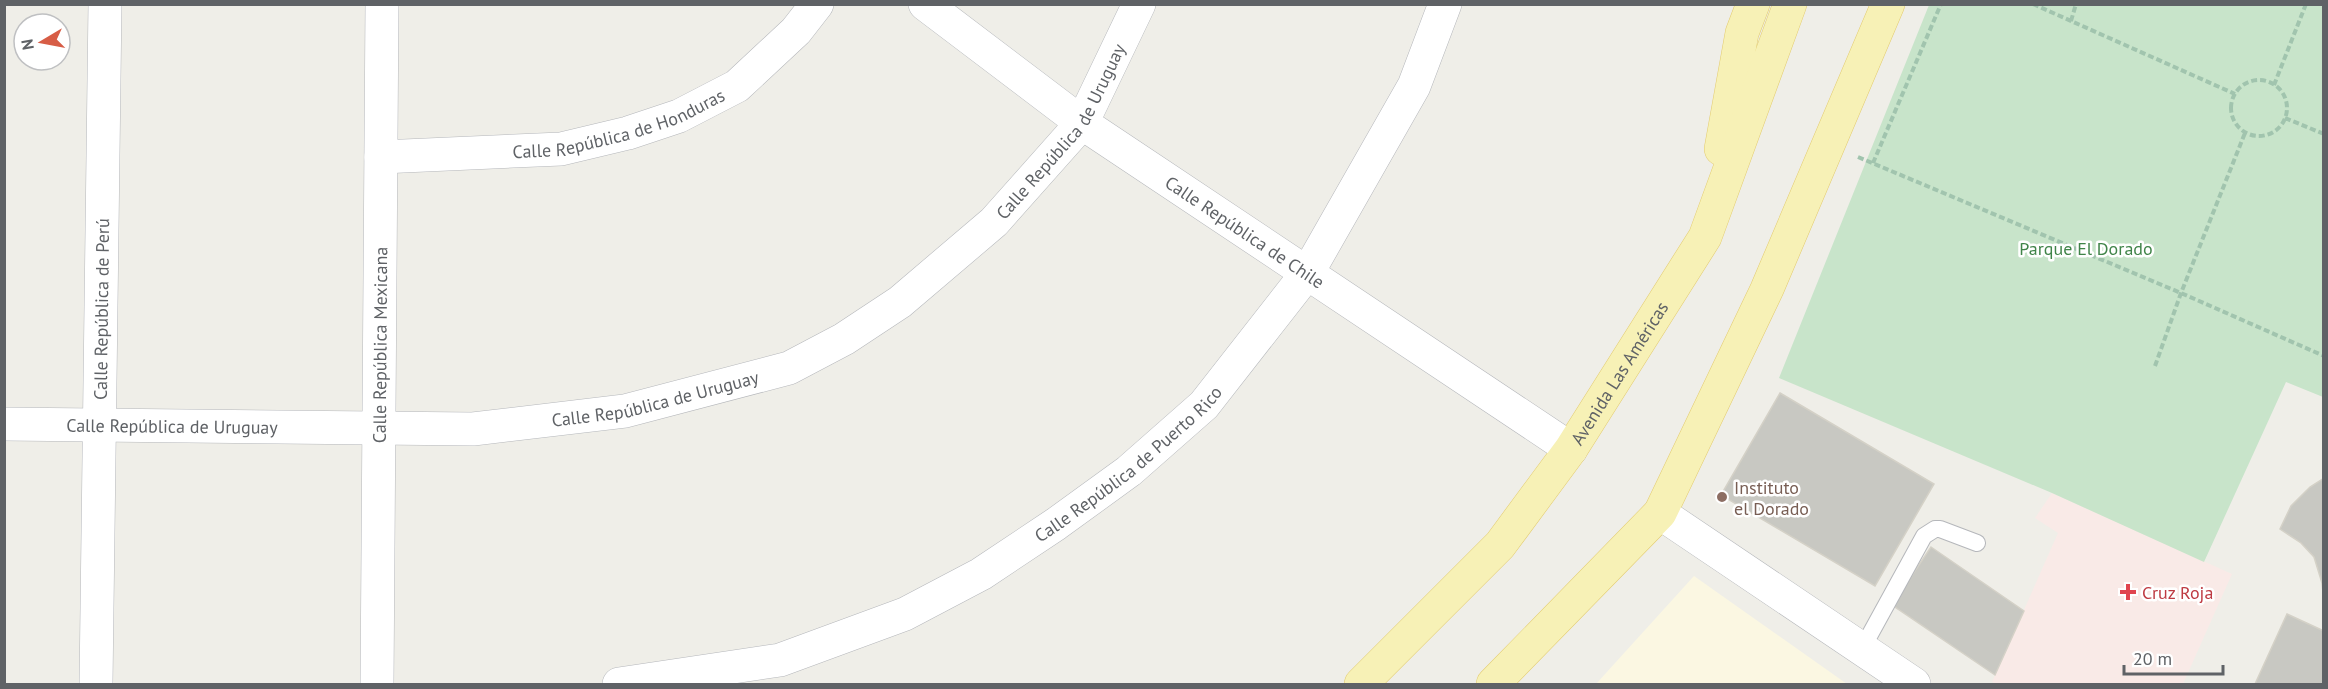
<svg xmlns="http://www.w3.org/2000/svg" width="2328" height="689" font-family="'PT Sans',sans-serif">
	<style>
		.commercial { fill: #fbf7e2 }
		.medical { fill: #f9eae7 }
		.green { fill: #c8e4ca }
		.building { fill: #c8c8c2; stroke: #d4d1c7; stroke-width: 1.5 }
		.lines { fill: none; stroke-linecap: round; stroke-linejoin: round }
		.lane-casing { stroke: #b5b7bb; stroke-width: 18 }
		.street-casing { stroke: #b5b7bb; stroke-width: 34 }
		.primary-casing { stroke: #e3cb6e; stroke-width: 34 }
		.path { stroke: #a1c4ae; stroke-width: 4; stroke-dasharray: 6 3; stroke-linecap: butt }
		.lane { stroke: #fff; stroke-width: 16 }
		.street { stroke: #fff; stroke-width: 33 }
		.primary { stroke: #f7f1b6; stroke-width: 33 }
		.education-dot { fill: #8d6e63; stroke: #fff; stroke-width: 2 }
		.health-dot { fill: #e0444e; stroke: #fff; stroke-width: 2 }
		.labels { text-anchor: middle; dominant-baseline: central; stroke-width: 5; stroke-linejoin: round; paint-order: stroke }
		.street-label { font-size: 18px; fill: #5f6266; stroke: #fff }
		.park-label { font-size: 18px; fill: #408449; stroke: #fff }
		.education-label { font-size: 18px; fill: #785e54; stroke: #fff; text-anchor: start }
		.health-label { font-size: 18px; fill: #be3a42; stroke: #fff; text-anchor: start }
	</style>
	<rect width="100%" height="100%" fill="#efeee8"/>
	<path class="commercial" d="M1694 576 1847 684H1596Z"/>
	<path class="medical" d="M2052 493 2232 574 2183 684H1998L1992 682 2058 533 2035 518Z"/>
	<path class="green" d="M1929 5H2323V397L2286 382 2204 562 2052 493 1779 378Z"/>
	<path class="building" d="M1780 393 1934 484 1875 586 1721 495Z
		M2324 478V602L2322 583 2314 557 2301 543 2280 529 2291 506 2310 487Z
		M1931 547 2024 611 1995 675 1892 605Z
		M2287 614 2324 631V684H2255Z"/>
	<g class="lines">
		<g class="lane-casing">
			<path id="lane" d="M1862 649 1924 536 1935 529H1940L1977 543"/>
		</g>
		<g class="street-casing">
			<g id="street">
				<path id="s1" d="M925 4 1082 123 1571 449"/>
				<path id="s2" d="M381 157 561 149 628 133 679 116 737 86 796 31 817 4"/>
				<path id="s3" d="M4 424 473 429 625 411 789 368 844 339 900 302 994 222 1082 123 1139 4"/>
				<path d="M1660 513 1914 684"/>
				<path id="s4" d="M96 684 105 4"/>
				<path id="s5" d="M377 684 382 4"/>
				<path id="s6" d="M619 684 780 660 905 614 981 574 1056 524 1129 471 1204 405 1308 272 1414 86 1445 4"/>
			</g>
		</g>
		<g class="primary-casing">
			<g id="primary">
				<path d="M1721 149 1742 33 1753 4"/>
				<path id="s7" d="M1361 684 1500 545 1571 449 1705 237 1790 4"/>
				<path d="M1493 684 1660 513 1767 289 1888 4"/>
			</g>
		</g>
		<path class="path" d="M2033 4 2235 94
			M2071 21 2076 4
			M2231 108a28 28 0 1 1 56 0a28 28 0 1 1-56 0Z
			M2274 85 2306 4
			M2285 118 2324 134
			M1858 157 2181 293 2324 356
			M1873 163 1941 4
			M2155 366 2181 293 2245 133"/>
		<use href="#lane" class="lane"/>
		<use href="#street" class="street"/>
		<use href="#primary" class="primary"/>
	</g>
	<circle class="education-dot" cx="1722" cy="497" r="6"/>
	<path class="health-dot" d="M2125 583h6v6h6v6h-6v6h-6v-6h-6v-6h6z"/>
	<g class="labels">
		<g class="street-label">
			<text stroke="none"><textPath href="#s2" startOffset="242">Calle República de Honduras</textPath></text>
			<text stroke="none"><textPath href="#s3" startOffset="1158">Calle República de Uruguay</textPath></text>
			<text stroke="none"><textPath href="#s1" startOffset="393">Calle República de Chile</textPath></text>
			<text stroke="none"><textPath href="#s4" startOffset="375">Calle República de Perú</textPath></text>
			<text stroke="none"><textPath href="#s5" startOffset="339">Calle República Mexicana</textPath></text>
			<text stroke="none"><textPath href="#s7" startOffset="406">Avenida Las Américas</textPath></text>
			<text stroke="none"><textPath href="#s3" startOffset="654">Calle República de Uruguay</textPath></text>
			<text stroke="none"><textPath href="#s3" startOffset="168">Calle República de Uruguay</textPath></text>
			<text stroke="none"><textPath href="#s6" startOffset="566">Calle República de Puerto Rico</textPath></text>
		</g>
		<g class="park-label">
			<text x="2086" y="248">Parque El Dorado</text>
		</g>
		<g class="education-label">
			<text x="1734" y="487">Instituto<tspan x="1734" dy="21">el Dorado</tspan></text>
		</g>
		<g class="health-label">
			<text x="2142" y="592">Cruz Roja</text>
		</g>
	</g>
	<rect width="2328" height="689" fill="none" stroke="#5f6266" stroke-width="12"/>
	<g transform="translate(42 42) rotate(260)"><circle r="28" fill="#ffffff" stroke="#bfc0c2" stroke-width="1.5"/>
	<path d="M0-4.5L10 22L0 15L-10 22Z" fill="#d75d46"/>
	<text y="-9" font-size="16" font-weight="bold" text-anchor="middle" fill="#5f6266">N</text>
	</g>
	<path d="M2124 665v9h99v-9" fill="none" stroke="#5f6266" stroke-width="3"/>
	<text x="2133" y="665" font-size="18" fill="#5f6266" stroke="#ffffff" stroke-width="4.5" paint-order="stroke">20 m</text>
</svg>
